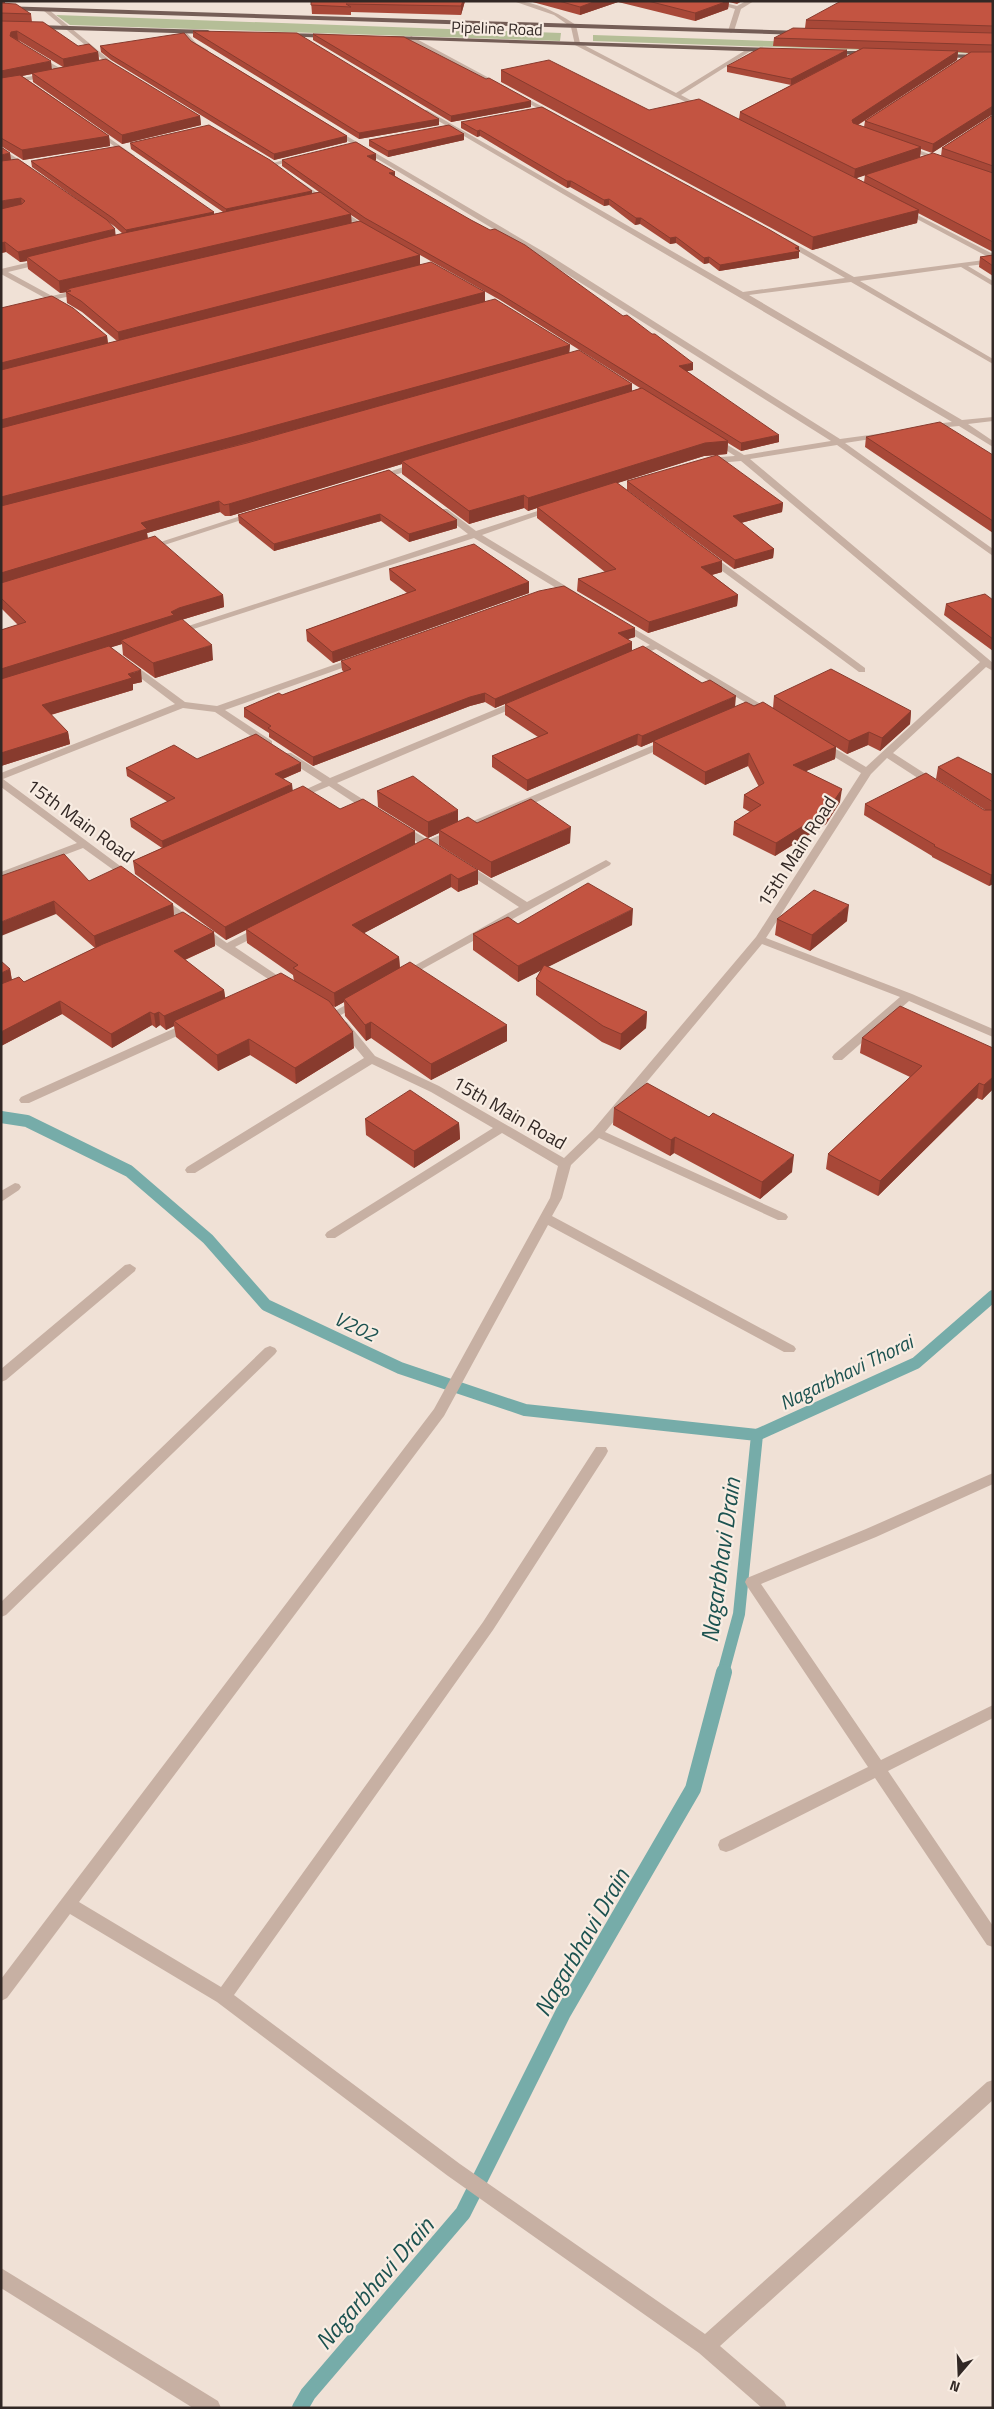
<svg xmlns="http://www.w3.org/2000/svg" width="994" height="2409" font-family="'Titillium Web',sans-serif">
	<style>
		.green { fill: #b5be97 }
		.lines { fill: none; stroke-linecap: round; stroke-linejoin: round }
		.stream-far1 { stroke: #76aca9; stroke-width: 12 }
		.stream { stroke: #76aca9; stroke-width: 16 }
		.minor { fill: #c7b0a3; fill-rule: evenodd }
		.major { fill: #745d56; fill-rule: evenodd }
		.wall { fill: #a84838; fill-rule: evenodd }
		.shaded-wall { fill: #883b2e }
		.building { fill: #c35441; stroke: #883b2e }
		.labels { text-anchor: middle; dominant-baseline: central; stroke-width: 4.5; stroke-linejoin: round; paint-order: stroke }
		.far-street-label { font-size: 16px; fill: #322825; stroke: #f8ece2 }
		.street-label { font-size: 19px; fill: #322825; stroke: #f8ece2 }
		.water-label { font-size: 20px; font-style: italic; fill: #1c5250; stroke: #f8ece2 }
		.near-water-label { font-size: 24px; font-style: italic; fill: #1c5250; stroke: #f8ece2 }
	</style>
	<rect width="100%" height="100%" fill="#f0e1d6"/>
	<path class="green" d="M56 15 561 33 560 41 70 25Z
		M593 35 982 48 985 54 593 41Z"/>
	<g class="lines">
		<path class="stream-far1" d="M1 1117 27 1121 129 1171 208 1239 266 1305 400 1368 525 1410 757 1435
			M757 1435 916 1363 993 1296
			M723 1673 739 1614 757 1435"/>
		<path class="stream" d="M300 2408 308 2394 463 2213 563 2013 693 1789 724 1672"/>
		<path class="minor" d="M513 1C536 1 558 13 576 25L580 43 676 93 749 48 754 49 681 95 705 108 703 111 575 45 571 27 554 15Z
			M707 1H718L737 6 746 1H754L741 9 734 31 731 33 728 31 735 9Z
			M44 9H48L118 67V69H114L44 11Z
			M181 31H185L196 43 208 50V52C198 52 183 40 181 31Z
			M411 36 556 114 557 115 552 116 409 39Z
			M37 55 65 71 66 72 61 73 35 58Z
			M48 73 50 76 1 86V82Z
			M423 110H427L743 292 845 278 782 242 781 240 785 238 854 277 992 259 900 210V208L902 207 993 254V263L968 266 993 281V286L961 267 860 281 993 359V364L851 282 749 295 962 420 993 417V421L968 424 993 441V447L959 426 925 429V425L952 422 423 112Z
			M333 128 549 255 840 439 884 433V437L845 443 993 549V556L837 445 750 459 993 663V671L986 667 893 753 938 782V786H930L887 758 871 774 766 938 912 994 993 1029V1037L909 1001 842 1060H834L832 1057 834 1054 900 997 762 944 605 1132 786 1214 788 1217 786 1220H778L599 1138 571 1165 562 1198 552 1216 794 1346 796 1349 794 1352H784L548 1225 444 1416 79 1902 221 1987 483 1622 596 1447H606L608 1451 606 1455 493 1630 234 1995 460 2164 705 2334 987 2082 993 2080V2100L720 2346 784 2401 787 2408H762L699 2353 448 2176 217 2002 70 1914 7 1998 1 2001V1979L434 1409 550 1198 558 1166 502 1133 335 1238H327L325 1235 327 1232 493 1128 431 1092 372 1064 195 1173H187L185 1170 187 1167 364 1058 337 1025 343 1021 347 1022 375 1056 439 1086 564 1158 593 1130 756 937 861 773 818 747V743H826L866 767 980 662 741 461 706 464 702 461 706 458 735 456 710 440 709 438 713 436 744 455 831 441 543 259 331 131 330 130Z
			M95 131H99L135 156 130 157 95 133Z
			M905 145 945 160 946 161 941 162 903 148 902 147Z
			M1 148 30 167V169H26L1 153Z
			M297 156 300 158 299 159 273 166 270 164Z
			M298 180 370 229V231H366L296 183 295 182Z
			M43 259 47 261 46 263 8 272 52 296 82 289 86 291 85 293 57 299V302L38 304H35V300L45 298 1 274V269Z
			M418 462 422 465 421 467 378 480 374 477Z
			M550 507 557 509 482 535 577 593V597H571L474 538 178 634 175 635 170 632 468 534 441 513V509H447L476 531Z
			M250 513 257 515 149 550 142 548Z
			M706 555H712L865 668V672H859L706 559Z
			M621 621 774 712 776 714 771 717 768 716 656 649 636 657H630V653L650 645 618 626V622Z
			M356 657 359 658V662L225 710 272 741V745H264L215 712 183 708 3 779 135 877 130 880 126 879 83 848 1 879V872L77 843 1 787V773L175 704 126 667V663H132L185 702 217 706Z
			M520 699 525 702 523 704 337 783 375 807V811H367L329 786 298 799H290L289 797 322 782 283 757V753H291L330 778Z
			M668 739 672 740V744L436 845 440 849 439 851 418 849 417 847 420 844 396 828 401 825 405 826 428 840Z
			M606 860 611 863 610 865 408 977H400L398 975 519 907 461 869V865H469L527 902Z
			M160 896 227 943 258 927H266L267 929 266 931 235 947 290 984 292 986 290 988H282L207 939 156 901 155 899 156 897Z
			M359 998 365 1001 363 1003 339 1016H331L329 1014Z
			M191 1021 197 1025 195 1028 29 1103H21L19 1100 21 1097Z
			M15 1183 19 1184 21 1187 19 1190 1 1202V1191Z
			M130 1264 136 1268 135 1271 6 1380 1 1382V1369L125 1265Z
			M270 1346 275 1348 277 1351 275 1354 6 1615 1 1617V1602L265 1348Z
			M993 1473V1484L876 1537 761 1584 881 1760 993 1705V1718L888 1771 993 1926V1947L987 1945 875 1778 732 1850 726 1852 720 1850 718 1845 720 1840 868 1767 747 1586 745 1582 747 1578 866 1529Z
			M1 2268 218 2401 221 2408H193L1 2288Z"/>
		<path class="major" d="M1 6 801 31 804 33 801 35 1 10Z
			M1 24 208 30 211 32 208 34 1 28Z
			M281 33 328 34 331 36 328 38 283 36Z
			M391 36 773 48 776 50 773 52 389 39Z
			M828 51H870L873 53 870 55 830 54Z
			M938 54 993 55V59L940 57Z"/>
	</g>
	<path class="wall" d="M1 1H5V3L31 14 32 22 78 46 98 52 99 60 200 116 201 125 122 144 33 82 32 74 22 76 109 136 110 146 23 160 1 146ZM18 40 63 67 52 69Z
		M311 1H465L461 15 351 12V15L312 14Z
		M529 1H742L737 4 729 2 728 9 695 21 618 2 580 15Z
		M993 1V114L932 153 921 149 920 157 941 156 942 148 993 115V252L918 213 917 223 812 250 501 82V70L649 110 739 119 740 112 791 85 727 72V66L847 56 860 49 773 46 774 38 805 28 806 20ZM958 52 969 53 865 121 864 127 858 125 957 60ZM865 175 864 182 856 178Z
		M193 31 439 119V125L359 139 193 37Z
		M313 34 531 101V107L451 122 313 40Z
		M191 41 347 136V142L274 160 111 60 101 52 100 46Z
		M461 122 799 247V258L719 271 709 263 704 264 676 243 670 244 640 224 635 225 609 205 604 206 570 187 567 188 480 136 477 137 461 128Z
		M464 134V140L388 157 369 146V140Z
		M130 143 312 191V193L319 192 282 166V160H376H375L395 176 693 370 687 371 779 442 741 451 728 443 727 454 704 456 617 483 722 561V572L712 575 738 595 737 606 648 633 577 591 578 579 605 572 537 518V508L528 511 524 508 469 524 402 474V464L230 516H225L220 512 147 533 148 539 223 595 224 607 178 621 213 660 155 678 123 655 122 644 111 647 142 682 133 684V690L51 715 68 732 70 744 1 766V630L18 625 1 608V308L107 336 108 343 117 341 82 312 67 303 66 292H67L60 293 28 269 27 261 20 262 6 252 1 253 10 153 11 160 116 235 123 234 114 226 32 167 31 161 214 212V214L223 212 131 149ZM351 215 360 221 351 223ZM420 255 500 300 640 388 632 391V384L569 353 570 345 485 301V292L420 264Z
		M993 255V276L979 267 980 257Z
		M866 437 993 455V533L865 447Z
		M389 470 457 520V528L409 542 381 521 274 551 239 523 238 515Z
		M627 481 783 503 782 512 741 523 774 549 773 558 734 569 627 490Z
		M389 569 529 582V593L333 663 307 641 306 630 407 593 390 580Z
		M993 600V651L944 615 946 604Z
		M635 628V637L628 639 632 651 735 707 754 706 773 708 774 696 911 711 910 724 880 751 868 745 847 754 836 747 835 759 806 771 840 802 826 824 775 856 733 835 734 822 750 812 743 808 744 795 759 787 748 766 705 785 653 754V742L641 747 637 745 527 791 492 767V756L538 737 505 715V704L495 708 485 702 470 706 313 766 269 737V733L244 717V708L282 695 344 672 342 670 341 661Z
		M197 759 301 771 283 779 293 791 340 809 415 831V844L478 870V884L458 892 451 887 364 933 399 957 400 968 507 1041 431 1080 371 1038 366 1041 345 1016 344 1002 335 1007 331 1005 354 1048 296 1084 250 1055 218 1071 176 1037 174 1026 166 1030 160 1025 156 1028 152 1025 112 1048 62 1014 1 1046 10 969 12 980 24 982 95 948 56 914 1 876 89 881 173 904 174 916 214 932 215 946 185 960 224 990 225 998 294 981 293 975 247 943 246 930 226 940 135 874 133 861 162 848 131 827 130 819 168 802 127 776 126 768Z
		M938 767 993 775V884L989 886 932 857V856L864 815 865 804 985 810 936 779Z
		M377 791 458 821 477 823 570 843 491 878 439 845V833L428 838 378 807Z
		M777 919 847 921 810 951 775 935Z
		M518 924 632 925 547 967 647 1012 646 1028 620 1050 602 1042 536 995V979L541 970 518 982 473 950V934Z
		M862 1038 993 1048V1089L982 1100 977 1098 878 1196 826 1169 828 1154 910 1077 860 1053Z
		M614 1108 792 1172 760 1199 674 1153 670 1156 613 1125Z
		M365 1119 459 1123 460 1139 414 1168 366 1135Z"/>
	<path class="shaded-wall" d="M463 1H465L461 15V6Z
		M596 1H618V2L580 15V7Z
		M729 1 728 9 695 21V13Z
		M17 31 18 40 10 36 11 32Z
		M847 50V56L791 85V79Z
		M958 51 957 60 851 129 852 120Z
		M98 52 99 61 64 68 63 59Z
		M51 61 52 70 1 80V71Z
		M531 101V107L451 122V116Z
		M993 106V114L932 153 933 144Z
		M200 116 201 125 122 144V135Z
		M439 119V125L359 139V133Z
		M480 130V136L477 137V131Z
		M464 134V140L388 157V151Z
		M109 136 110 146 23 160 22 150Z
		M347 136V142L274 160V154Z
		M921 147 920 157 854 179 855 169Z
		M10 153 11 163 1 164V155Z
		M376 154V160L367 162V156Z
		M395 172V178L389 173Z
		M567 181H571L570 187 567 188Z
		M312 191V197L226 215V209Z
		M21 198 22 207 1 211V201Z
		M609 199V205L604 206V200Z
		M919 210 917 223 812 250 813 237Z
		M214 212V218L127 237 126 230Z
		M351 214 352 225 67 289V292L60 293 59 281Z
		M636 218H641L640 224 635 225Z
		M115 229 116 239 27 257V261L20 262 18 252Z
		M676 237V243L670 244V238Z
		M5 242 6 252 1 253V243Z
		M799 247V258L719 271 720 265Z
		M420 255V265L119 343 118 332Z
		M709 257V263L704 264V258Z
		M485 292V302L1 431V420Z
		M107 336 108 346 1 374V363Z
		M570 345 569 355 1 509V497Z
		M693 363V370L679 373V366Z
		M632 384V394L402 461V464L230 516 229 504Z
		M779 435V442L741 451V443Z
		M728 441 727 454 704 456 538 508 537 507V508L528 511V498L705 443Z
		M524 495V508L469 524V511Z
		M219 501 220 512 147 533 148 541 1 585V573L141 523Z
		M783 503 782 512 733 525V516Z
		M380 514 381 521 274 551V544Z
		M457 520V528L409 542V534Z
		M774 549 773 558 734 569 735 560Z
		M722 561V572L700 578 701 567Z
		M529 582V593L333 663 332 652Z
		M223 595 224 607 181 620 121 640 122 644 1 682V669L171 612 179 608Z
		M738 595 737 606 648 633 649 622Z
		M635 628V637L618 642V633Z
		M632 642V651L495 708V699Z
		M212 645 213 660 155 678 153 663Z
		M141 670 142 682 133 684V690L43 717 42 705Z
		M485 693V702L470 706 313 766V757L470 697Z
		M736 696 735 707 641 747 642 736Z
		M911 711 910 724 880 751 882 738Z
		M68 732 70 744 1 766V753Z
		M869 732 868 745 847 754 849 741Z
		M638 734 637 745 527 791V780Z
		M836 747 835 759 792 777 793 765Z
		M749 753 748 766 705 785V772Z
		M301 763V771L275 782V774Z
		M292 784 293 792 163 849 162 841Z
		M842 789 840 802 826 824 775 856 776 843Z
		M458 810V825L439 830V833L428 838V822Z
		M571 827 570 843 491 878V862Z
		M415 831V844L226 940 225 927Z
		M478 870V884L458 892V879Z
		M451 874V887L353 939 352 925Z
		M993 874V884L989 886 991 875Z
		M54 901 56 914 1 936V922Z
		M173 904 174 918 96 949 94 936Z
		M849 905 847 921 810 951 812 935Z
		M633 909 632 925 518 982V966Z
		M214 932 215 946 175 964 174 951Z
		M399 957 400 971 344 999V1002L335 1007 334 993Z
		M10 969 12 982 1 987V973Z
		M224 990 226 1003 174 1021V1026L166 1030 164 1016Z
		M60 1001 62 1014 1 1046V1032Z
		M150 1012 152 1025 112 1048 111 1034Z
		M159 1012 160 1025 156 1028 154 1014Z
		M647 1012 646 1028 620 1050 621 1034Z
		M371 1022V1038L366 1041 365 1025Z
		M507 1025V1041L431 1080V1064Z
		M353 1032 354 1048 296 1084 295 1068Z
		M249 1039 250 1055 218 1071 217 1055Z
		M993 1077V1089L982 1100 984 1085Z
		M979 1083 977 1098 878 1196 880 1181Z
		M459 1123 460 1139 414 1168V1151Z
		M675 1137 674 1153 670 1156 671 1140Z
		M794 1155 792 1172 760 1199 762 1182Z"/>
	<path class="building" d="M311 1H463L461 6 346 4 351 7 311 5Z
		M559 1H596L580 7Z
		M648 1H728L695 13Z
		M841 1H993V26L806 20Z
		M1 3 16 4 31 14 1 13Z
		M1 21 43 22 78 46 89 44 98 52 63 59 17 31 11 32 10 36 51 61 1 71Z
		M793 28 993 33V45L774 38Z
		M193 31 297 33 439 119 359 133Z
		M184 33 191 41 347 136 274 154 111 55 100 46Z
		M313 34 404 37 486 79 489 78 531 101 451 116Z
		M760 48 847 50 791 79 727 66Z
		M863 48 958 51 852 120 853 123 921 147 855 169 740 112Z
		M971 52H993V106L933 144 865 121Z
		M106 59 200 116 122 135 32 73Z
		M549 60 649 110 699 99 919 210 813 237 501 70Z
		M20 75 109 136 22 150 1 138V78Z
		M542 107 770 230 799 247 795 248 800 251 720 265 709 257 704 258 676 237 670 238 641 218H636L609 199 604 200 571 181H567L480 130 477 131 461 122Z
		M993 115V166L942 148Z
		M209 125 270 160 312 191 226 209 130 143Z
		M449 125 464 134 388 151 369 140Z
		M356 142 376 154 367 156 395 172 389 173 471 220 490 230 495 229 525 245 623 316 627 315 652 334H655L693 363 679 366 779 435 741 443 500 294 365 218 282 160Z
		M119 146 214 212 126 230 114 219 31 161Z
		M1 147 10 153 1 155Z
		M933 153 993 173V242L865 175Z
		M18 159 107 220 115 229 18 252 5 242 1 243V209L22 204 25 201 21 198 1 201V161Z
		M320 192 351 214 59 281 27 257 124 233Z
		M360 221 420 255 118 332 81 301 66 292 71 291 67 289Z
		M993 255V266L980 257Z
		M431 262 485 292 1 420V370Z
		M52 296 73 308 107 336 1 363V308Z
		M495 299 570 345 240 435 1 497V428Z
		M579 350 632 384 229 504 224 505 219 501 141 523 147 529 1 573V506L247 443Z
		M642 388 728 441 705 443 528 498 524 495 469 511 402 461Z
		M940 422 993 455V521L866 437Z
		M717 455 783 503 733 516 774 549 735 560 627 481Z
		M389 470 457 520 409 534 380 514 274 544 238 515Z
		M616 482 722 561 701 567 738 595 649 622 578 579 616 569 537 507Z
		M155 536 223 595 179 608 171 612 174 615 1 669V630L26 622 1 598V583Z
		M474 544 529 582 332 652 306 630 416 590 389 569Z
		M564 586 635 628 618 633 632 642 495 699 485 693 470 697 313 757 268 728 271 726 244 708 279 693 282 695 351 669 341 661 539 591Z
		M985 594 993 600V639L946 604Z
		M182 619 212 645 153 663 121 640Z
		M109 646 141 670 128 674 132 678 42 705 68 732 1 753V679Z
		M643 646 702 683 710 680 736 696 642 736 638 734 527 780 492 756 548 733 505 704Z
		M831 669 911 711 882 738 869 732 849 741 774 696Z
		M746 702 754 706 763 702 836 747 793 765 842 789 827 811 776 843 734 822 761 805 744 795 764 783 749 753 705 772 653 741Z
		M256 734 301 763 275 774 292 784 162 841 130 819 175 798 126 768 174 745 197 759Z
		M958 757 993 775V802L938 767Z
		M926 773 984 810H993V874L991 875 934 846 935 845 865 804Z
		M413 776 458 810 428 822 377 791Z
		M303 786 340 809 363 799 415 831 225 927 133 861Z
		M531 799 571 827 491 862 439 830 468 817 477 823Z
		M427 838 478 870 458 879 451 874 352 925 399 957 334 993 293 968 298 965 246 929Z
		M64 854 89 881 121 866 173 904 94 936 54 901 1 922V876Z
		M588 883 633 909 518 966 473 934 508 917 518 924Z
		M814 890 849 905 812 935 777 919Z
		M183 912 214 932 174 951 224 990 164 1016 159 1012 154 1014 150 1012 111 1034 60 1001 1 1032V984L19 977 24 982 103 944Z
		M1 961 10 969 1 973Z
		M410 962 507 1025 431 1064 371 1022 365 1025 344 999Z
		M544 965 647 1012 621 1034 603 1026 536 979Z
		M281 973 329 1001 353 1032 295 1068 249 1039 217 1055 174 1021Z
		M900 1006 993 1048V1077L984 1085 979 1083 880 1181 828 1154 922 1066 862 1038Z
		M647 1083 709 1117 713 1113 794 1155 762 1182 675 1137 671 1140 614 1108Z
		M410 1090 459 1123 414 1151 365 1119Z"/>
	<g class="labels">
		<g class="far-street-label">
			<text transform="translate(497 28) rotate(2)">Pipeline Road</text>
		</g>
		<g class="street-label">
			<text transform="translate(81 820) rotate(36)">15th Main Road</text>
			<text transform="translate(796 851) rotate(-57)">15th Main Road</text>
			<text transform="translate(510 1112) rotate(30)">15th Main Road</text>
		</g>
		<g class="water-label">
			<text transform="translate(356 1326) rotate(25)">V202</text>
			<text transform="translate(846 1372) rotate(-26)">Nagarbhavi Thorai</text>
		</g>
		<g class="near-water-label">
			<text transform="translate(720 1560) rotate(-82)">Nagarbhavi Drain</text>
			<text transform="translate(581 1942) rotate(-60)">Nagarbhavi Drain</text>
			<text transform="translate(374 2283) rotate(-49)">Nagarbhavi Drain</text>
		</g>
	</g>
	<rect width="994" height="2409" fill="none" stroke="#322825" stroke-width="5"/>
	<g transform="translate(959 2374) rotate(199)" stroke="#f8ece2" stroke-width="4" paint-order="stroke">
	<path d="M0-4L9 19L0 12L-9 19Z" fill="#322825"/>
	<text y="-8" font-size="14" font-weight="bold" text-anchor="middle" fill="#322825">N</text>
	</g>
</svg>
